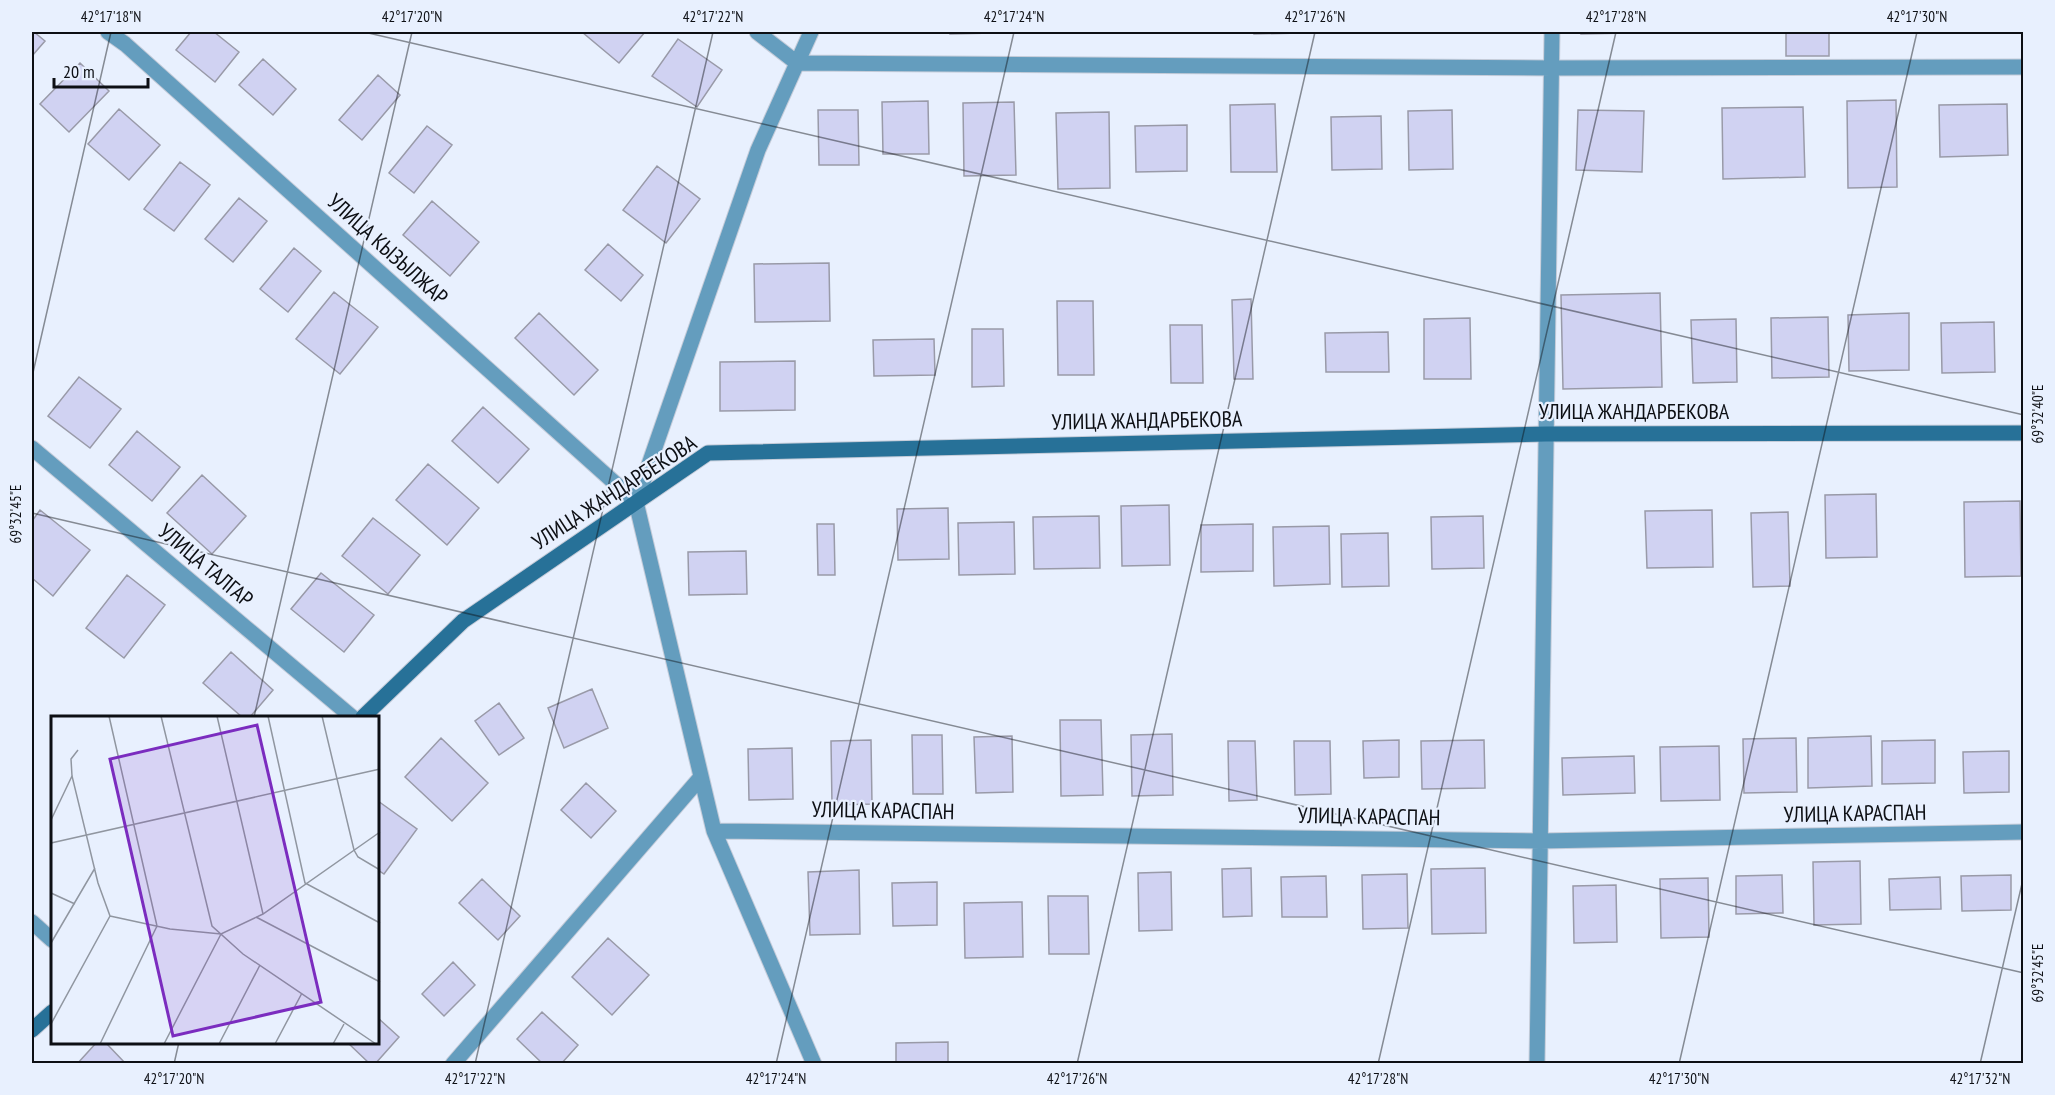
<svg xmlns="http://www.w3.org/2000/svg" width="2055" height="1095" font-family="'PT Sans Narrow',sans-serif">
	<style>
		.building { fill: #d0d2f2; stroke: #999aa8; stroke-width: 1.5 }
		.lines { fill: none; stroke-linecap: round; stroke-linejoin: round }
		.street-casing { stroke: #c5ccd9; stroke-width: 17 }
		.secondary-casing { stroke: #c5ccd9; stroke-width: 17 }
		.street { stroke: #649dbe; stroke-width: 15 }
		.secondary { stroke: #277198; stroke-width: 15 }
		.ticks { fill: none; stroke: #0d0f14; stroke-width: 1.5; stroke-opacity: 0.45 }
		.labels { text-anchor: middle; dominant-baseline: central; stroke-width: 4.5; stroke-linejoin: round; paint-order: stroke }
		.street-label { font-size: 22px; fill: #0d0f14; stroke: #e8f0fe }
		.inset-road { fill: none; stroke: #9096a0; stroke-width: 1.5 }
		.view { fill: #7b2cbf; fill-opacity: 0.15; stroke: #7b2cbf; stroke-width: 3 }
		.inset-edge { fill: none; stroke: #0d0f14; stroke-width: 3 }
		.neatline { fill: none; stroke: #0d0f14; stroke-width: 2 }
		.ticks-label { font-size: 15px; text-anchor: middle; fill: #0d0f14 }
	</style>
	<rect width="100%" height="100%" fill="#e8f0fe"/>
	<path class="building" d="M32 32H34L45 41 32 56Z
		M191 32H214L239 52 215 82 176 50Z
		M582 32H645L619 63Z
		M950 32H993V33L950 34Z
		M1254 32H1300V33L1254 34Z
		M1581 32H1629V33L1581 34Z
		M1786 32H1829V56H1786Z
		M678 39 722 70 697 107 652 76Z
		M263 59 296 89 273 115 239 85Z
		M80 63 109 91 69 132 40 104Z
		M378 75 400 95 362 140 339 120Z
		M1896 100 1897 187 1848 188 1847 101Z
		M928 101 929 154H883L882 102Z
		M1014 102 1016 175 964 176 963 103Z
		M1275 104 1277 172H1231L1230 105Z
		M2007 104 2008 155 1940 157 1939 105Z
		M1803 107 1805 177 1723 179 1722 108Z
		M119 109 160 145 129 180 88 144Z
		M818 110H858L859 165H819Z
		M1452 110 1453 169 1409 170 1408 111Z
		M1578 110 1644 111 1642 172 1576 170Z
		M1109 112 1110 188 1058 189 1056 113Z
		M1381 116 1382 169 1332 170 1331 117Z
		M1187 125V171L1136 172 1135 126Z
		M427 126 452 145 414 193 389 173Z
		M180 162 210 185 174 231 144 209Z
		M657 166 700 199 666 243 623 210Z
		M239 198 267 221 233 262 205 239Z
		M432 201 479 242 450 276 403 235Z
		M608 244 643 275 621 301 585 270Z
		M294 248 321 271 288 312 260 289Z
		M829 263 830 321 755 322 754 264Z
		M334 292 378 327 340 374 296 339Z
		M1660 293 1662 387 1563 389 1561 295Z
		M1251 299 1253 379H1234L1232 300Z
		M1057 301H1093L1094 375H1058Z
		M539 313 598 370 574 395 515 338Z
		M1909 313V370L1849 371 1848 315Z
		M1828 317 1829 377 1772 378 1771 318Z
		M1470 318 1471 379H1424V319Z
		M1736 319 1737 382 1693 383 1691 320Z
		M1994 322 1995 372 1942 373 1941 323Z
		M1170 325H1202L1203 383H1171Z
		M972 329H1003L1004 386 972 387Z
		M1388 332 1389 372H1326L1325 333Z
		M934 339 935 375 874 376 873 340Z
		M795 361V410L720 411V362Z
		M79 377 121 409 90 448 48 416Z
		M483 407 529 449 498 483 452 441Z
		M137 431 180 467 152 501 109 465Z
		M428 464 479 508 447 545 396 500Z
		M202 475 246 516 212 554 167 513Z
		M1876 494 1877 557 1826 558 1825 495Z
		M2020 501 2021 576 1965 577 1964 502Z
		M1169 505 1170 565 1122 566 1121 506Z
		M948 508 949 559 898 560 897 509Z
		M40 510 90 550 53 596 32 578V521Z
		M1712 510 1713 567 1647 568 1645 511Z
		M1788 512 1790 586 1753 587 1751 513Z
		M1099 516 1100 568 1034 569 1033 517Z
		M1483 516 1484 568 1432 569 1431 517Z
		M373 518 420 555 388 594 342 556Z
		M1014 522 1015 574 959 575 958 523Z
		M817 524H834L835 575H818Z
		M1253 524V571L1201 572V525Z
		M1329 526 1330 584 1274 586 1273 527Z
		M1388 533 1389 586 1342 587 1341 534Z
		M746 551 747 594 689 595 688 552Z
		M321 573 374 615 344 652 291 609Z
		M127 575 165 605 124 658 86 628Z
		M231 652 273 690 250 717H242L203 683Z
		M592 689 608 728 564 748 548 708Z
		M499 703 524 738 499 755 475 721Z
		M1060 720H1101L1103 795 1061 796Z
		M1172 734 1173 795 1132 796 1131 735Z
		M912 735H942L943 794H913Z
		M1012 736 1013 792 976 793 974 737Z
		M1871 736 1872 786 1808 788V738Z
		M441 738 488 783 452 821 405 777Z
		M1796 738 1797 792 1744 793 1743 739Z
		M871 740 872 804 832 805 831 741Z
		M1399 740V777L1364 778 1363 741Z
		M1484 740 1485 788 1422 789 1421 741Z
		M1935 740V783L1882 784V741Z
		M1228 741H1255L1257 800 1229 801Z
		M1294 741H1330L1331 794 1295 795Z
		M1719 746 1720 800 1661 801 1660 747Z
		M792 748 793 799 749 800 748 749Z
		M2009 751V792L1964 793 1963 752Z
		M1634 756 1635 793 1563 795 1562 758Z
		M586 783 616 811 591 838 561 810Z
		M378 801 417 829 384 874 378 870Z
		M1860 861 1861 924 1814 925 1813 862Z
		M1251 868 1252 916 1223 917 1222 869Z
		M1485 868 1486 933 1432 934 1431 869Z
		M859 870 860 934 810 935 808 872Z
		M1171 872 1172 930 1139 931 1138 873Z
		M1407 874 1408 928 1363 929 1362 875Z
		M1782 875 1783 913 1736 914V876Z
		M2011 875V910L1962 911 1961 876Z
		M1326 876 1327 917H1282L1281 877Z
		M1940 877 1941 909 1890 910 1889 879Z
		M1708 878 1709 937 1661 938 1660 879Z
		M482 879 520 916 498 940 459 903Z
		M937 882V925L893 926 892 883Z
		M1616 885 1617 942 1574 943 1573 886Z
		M1048 896H1088L1089 954H1049Z
		M1022 902 1023 957 965 958 964 903Z
		M608 938 649 975 612 1015 572 977Z
		M453 962 475 985 444 1016 422 994Z
		M542 1012 578 1045 561 1064H543L517 1039Z
		M378 1018 399 1037 375 1064H370L347 1042H378Z
		M97 1042H105L126 1064H77Z
		M948 1042V1064H896V1043Z"/>
	<g class="lines">
		<g class="street-casing">
			<path id="street" d="M108 32 125 44 636 502
				M757 32 797 63 1552 68 2024 67
				M811 32 758 150 636 502 714 831 814 1064
				M32 448 352 717
				M714 831 1540 841 2024 832
				M32 922 52 940
				M453 1064 701 777
				M1537 1064 1552 32"/>
		</g>
		<g class="secondary-casing">
			<path id="secondary" d="M363 717 463 621 708 453 1546 434 2024 433
				M32 1030 52 1012"/>
		</g>
		<use href="#street" class="street"/>
		<use href="#secondary" class="secondary"/>
	</g>
	<path class="ticks" d="M364 32 2024 415M32 377 111 32M32 513 2024 973M254 717 412 32M174 1064 179 1042M475 1064 713 32M776 1064 1014 32M1077 1064 1315 32M1378 1064 1616 32M1679 1064 1917 32M1980 1064 2024 875"/>
	<g class="labels">
		<g class="street-label">
			<text transform="translate(388 249) rotate(42)">УЛИЦА КЫЗЫЛЖАР</text>
			<text x="1634" y="411">УЛИЦА ЖАНДАРБЕКОВА</text>
			<text transform="translate(1147 420) rotate(-1)">УЛИЦА ЖАНДАРБЕКОВА</text>
			<text transform="translate(614 492) rotate(-33)">УЛИЦА ЖАНДАРБЕКОВА</text>
			<text transform="translate(206 565) rotate(40)">УЛИЦА ТАЛГАР</text>
			<text transform="translate(883 810) rotate(1)">УЛИЦА КАРАСПАН</text>
			<text transform="translate(1855 813) rotate(-1)">УЛИЦА КАРАСПАН</text>
			<text transform="translate(1369 816) rotate(1)">УЛИЦА КАРАСПАН</text>
		</g>
	</g>
	<g transform="translate(51 716)">
		<rect width="328" height="328" fill="#e8f0fe"/>
		<path class="inset-road" d="M110 0 161 210 192 238 325 328M166 0 212 198M217 0 254 167 329 207M271 0 303 134 307 141 329 154M0 104 21 60M0 127 329 53M0 177 24 188M59 200 119 213 170 218 212 198 329 116M205 201 329 266M0 227 44 152M0 308 59 200 47 167 21 60 20 43 27 34M49 328 106 210 58 0M113 328 170 218M168 328 209 249M224 328 251 277M282 328 293 308"/>
		<path class="view" d="M206 9 270 286 122 320 59 43Z"/>
		<rect width="328" height="328" class="inset-edge"/>
	</g>
	<rect width="2055" height="1095" fill="none" stroke="#e8f0fe" stroke-width="66"/>
	<path d="M54 78v9h94v-9" fill="none" stroke="#0d0f14" stroke-width="3"/>
	<text x="63" y="78" font-size="18" fill="#0d0f14" stroke="#e8f0fe" stroke-width="4.5" paint-order="stroke">20 m</text>
	<rect x="33" y="33" width="1989" height="1029" class="neatline"/>
	<g class="ticks-label">
		<text x="111" y="22">42°17'18"N</text>
		<text x="412" y="22">42°17'20"N</text>
		<text x="713" y="22">42°17'22"N</text>
		<text x="1014" y="22">42°17'24"N</text>
		<text x="1315" y="22">42°17'26"N</text>
		<text x="1616" y="22">42°17'28"N</text>
		<text x="1917" y="22">42°17'30"N</text>
		<text transform="translate(2038 414) rotate(-90)" y="5">69°32'40"E</text>
		<text transform="translate(16 514) rotate(-90)" y="5">69°32'45"E</text>
		<text transform="translate(2038 973) rotate(-90)" y="5">69°32'45"E</text>
		<text x="174" y="1084">42°17'20"N</text>
		<text x="475" y="1084">42°17'22"N</text>
		<text x="776" y="1084">42°17'24"N</text>
		<text x="1077" y="1084">42°17'26"N</text>
		<text x="1378" y="1084">42°17'28"N</text>
		<text x="1679" y="1084">42°17'30"N</text>
		<text x="1980" y="1084">42°17'32"N</text>
	</g>
</svg>
